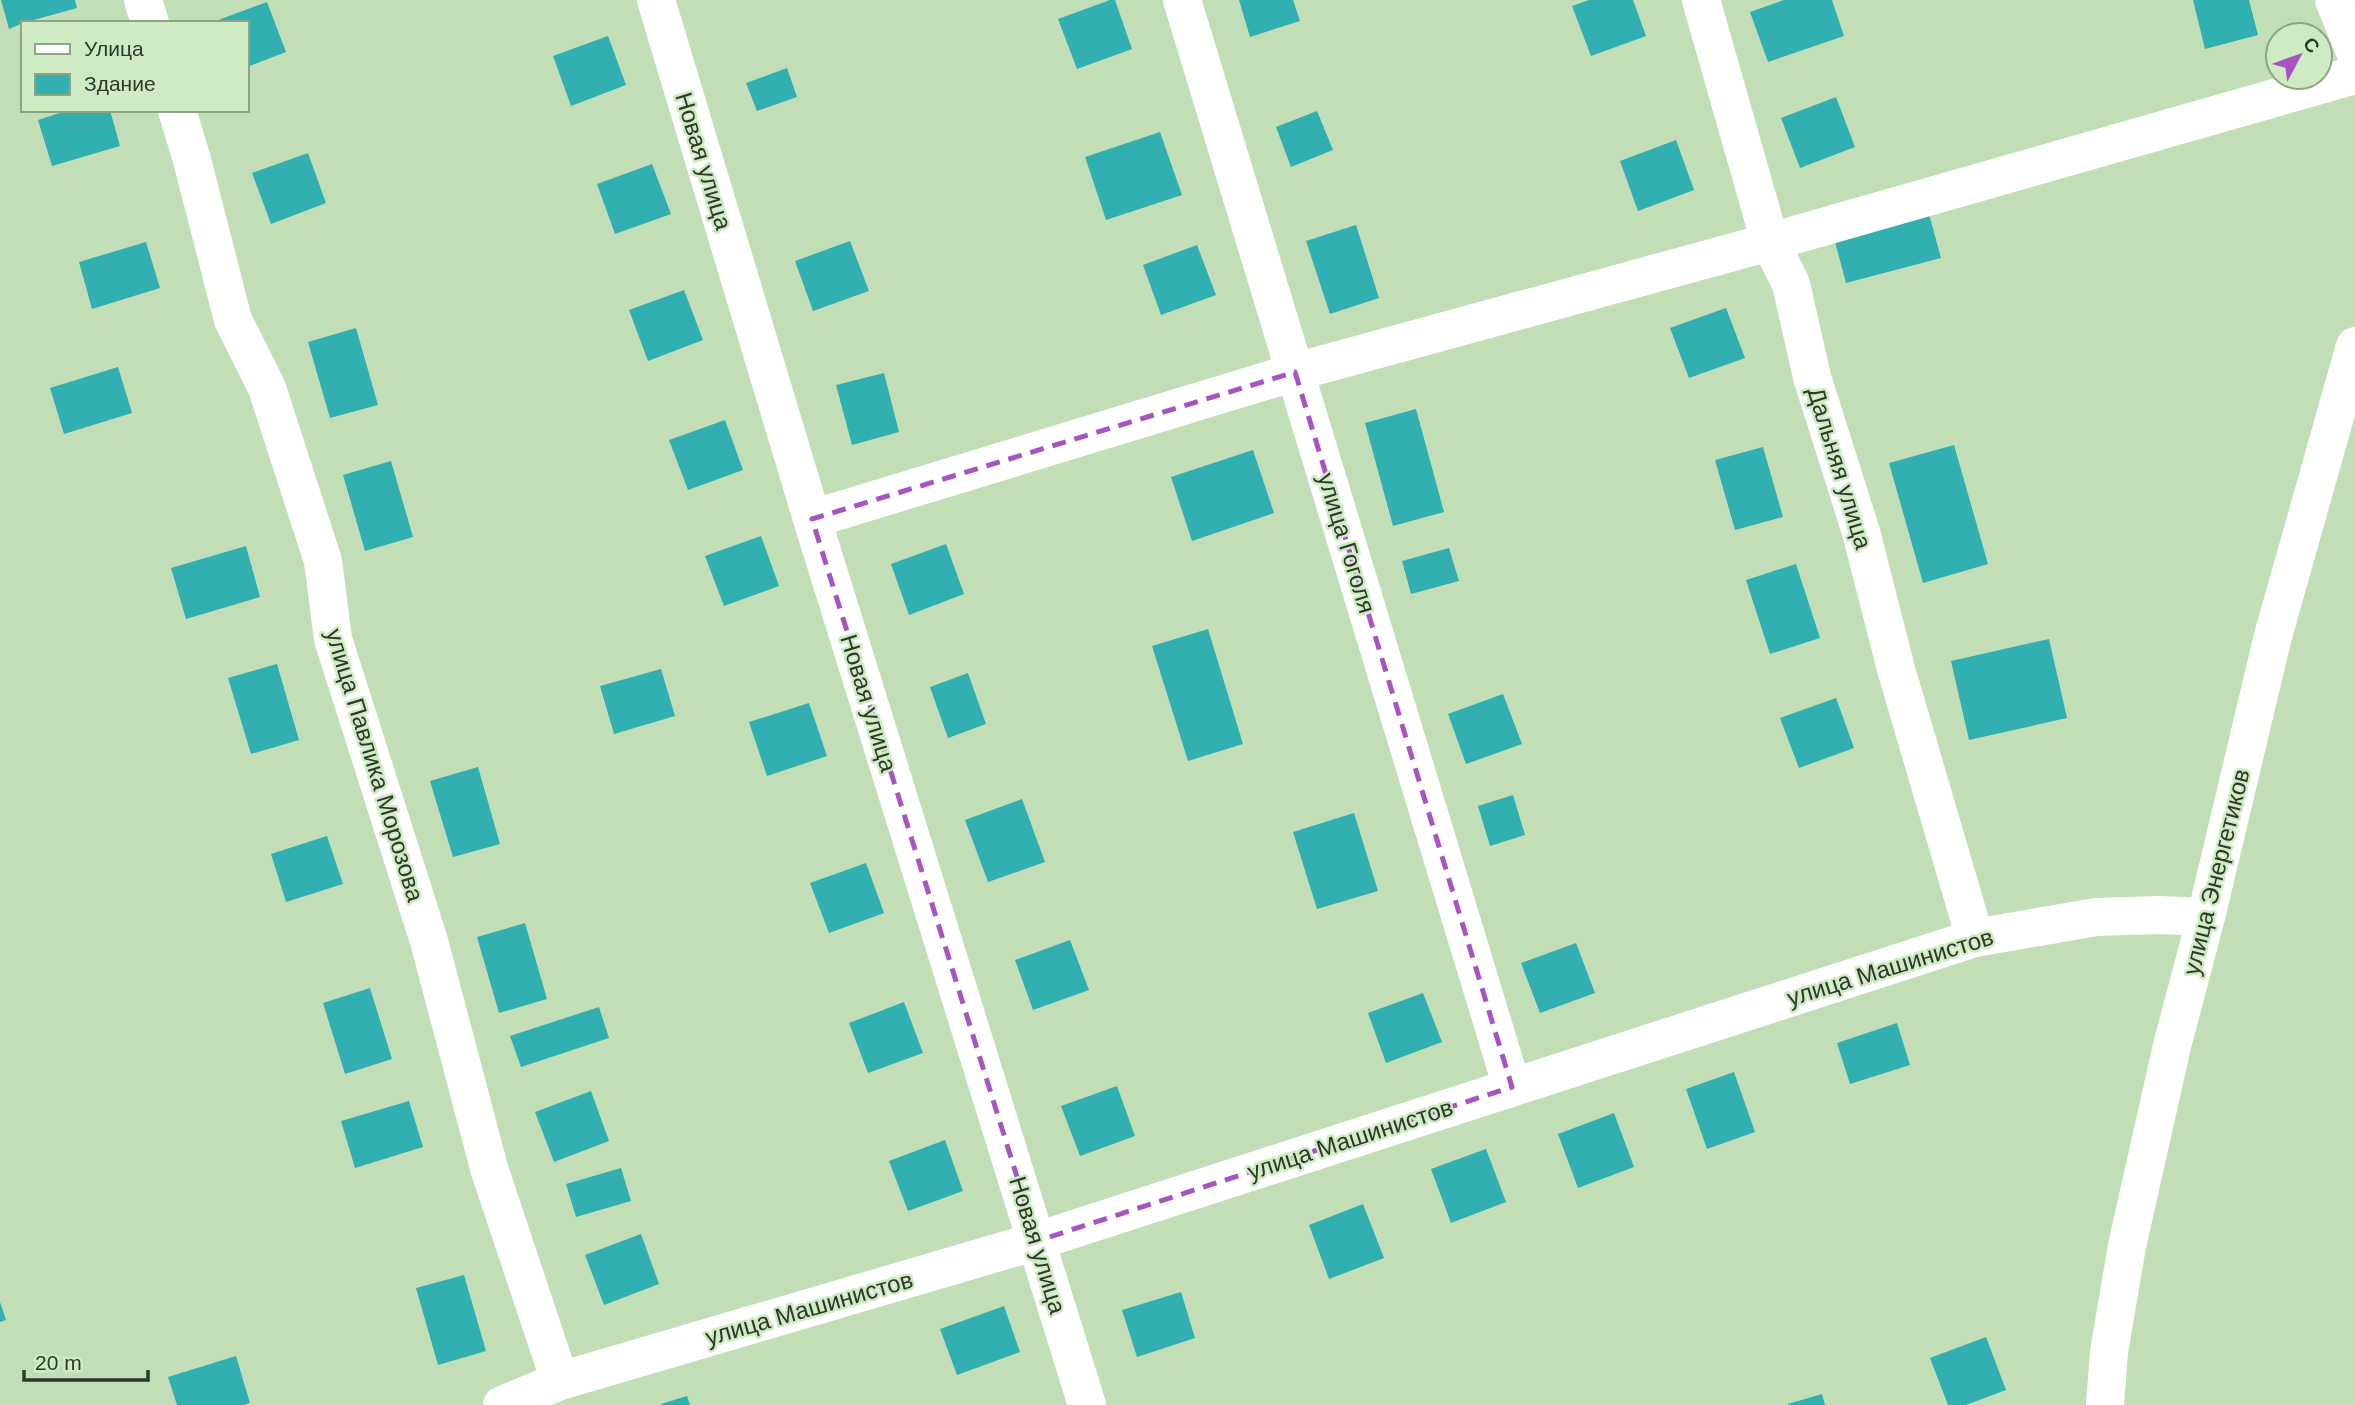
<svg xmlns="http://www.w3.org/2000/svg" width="2355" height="1405" font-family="Arial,sans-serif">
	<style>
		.building { fill: #31afb1 }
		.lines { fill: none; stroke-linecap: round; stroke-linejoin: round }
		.minor { stroke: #fff; stroke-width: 38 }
		.tertiary { stroke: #fff; stroke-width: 38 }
		.marked { fill: none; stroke: #a754c3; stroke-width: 5; stroke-dasharray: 14 9; stroke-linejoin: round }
		.labels { text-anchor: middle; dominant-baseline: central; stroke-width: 5; stroke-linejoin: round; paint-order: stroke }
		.street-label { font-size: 24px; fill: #2e392a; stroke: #cfebc4 }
	</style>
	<rect width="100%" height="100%" fill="#c2deb7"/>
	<path class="building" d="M1 0H75L77 8 23 23 9 29Z
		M1110 0H1115L1132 49 1077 69 1058 19Z
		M1239 0H1293L1300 21 1250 37Z
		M1589 0H1633L1646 36 1591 56 1572 6Z
		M1784 0H1832L1844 36 1768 62 1750 12Z
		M2193 0H2249L2258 35 2205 49Z
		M267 2 286 52 247 67V23L213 22Z
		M608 36 626 85 571 106 553 56Z
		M787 68 797 97 757 111 746 83Z
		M1836 97 1855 147 1800 168 1781 118Z
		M69 110H110L120 146 52 166 38 120Z
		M1317 111 1333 150 1291 167 1276 127Z
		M1160 132 1182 195 1106 220 1085 157Z
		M1676 140 1694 190 1638 211 1620 161Z
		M308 153 326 203 271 224 252 173Z
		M652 164 671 214 615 234 597 184Z
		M1929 214 1941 258 1846 283 1834 238Z
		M1356 225 1379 298 1330 314 1306 241Z
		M850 241 869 291 813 311 795 261Z
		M146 242 160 288 92 309 79 262Z
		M1197 245 1216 295 1161 315 1143 265Z
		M684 290 703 340 648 361 629 310Z
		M1726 308 1745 358 1689 378 1670 328Z
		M356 328 378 405 330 418 308 342Z
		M118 367 132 413 64 434 50 388Z
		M884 373 899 432 852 445 836 385Z
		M1416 409 1444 512 1393 526 1365 423Z
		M725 420 743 470 688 490 669 440Z
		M1954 445 1988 564 1923 583 1889 463Z
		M1763 447 1783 517 1735 530 1715 460Z
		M1253 450 1274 513 1192 541 1171 477Z
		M391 461 413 537 365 551 343 475Z
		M761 536 779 586 724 606 705 556Z
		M946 544 964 594 909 615 891 564Z
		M246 546 260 597 186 619 171 568Z
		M1449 548 1459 581 1411 594 1402 561Z
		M1796 564 1820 638 1770 654 1746 580Z
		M1208 629 1243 744 1188 761 1152 646Z
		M2049 639 2067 718 1969 740 1951 661Z
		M277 664 299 740 251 754 228 678Z
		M661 669 675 716 614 734 600 686Z
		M968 673 986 724 948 738 930 687Z
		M1503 694 1522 744 1466 764 1448 714Z
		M1836 698 1854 748 1799 768 1780 718Z
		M809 703 827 756 767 776 749 722Z
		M478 767 500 844 453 857 430 781Z
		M1513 795 1525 835 1490 846 1478 806Z
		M1022 799 1045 862 988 882 965 820Z
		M1354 813 1378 891 1317 909 1293 832Z
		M327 836 343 884 286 902 271 854Z
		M866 863 884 913 829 933 810 883Z
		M525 923 547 999 499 1013 477 937Z
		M1070 940 1089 990 1033 1010 1015 960Z
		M1576 943 1595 993 1540 1013 1521 963Z
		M370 988 392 1059 345 1074 323 1003Z
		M1423 993 1442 1042 1386 1063 1368 1013Z
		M904 1002 923 1053 868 1073 849 1023Z
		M599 1007 609 1038 521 1067 510 1036Z
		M1897 1023 1910 1065 1850 1084 1837 1043Z
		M1734 1072 1755 1132 1707 1149 1686 1089Z
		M1117 1086 1135 1136 1080 1156 1061 1106Z
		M591 1091 609 1141 554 1162 535 1112Z
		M409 1101 423 1147 355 1168 341 1121Z
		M1614 1113 1634 1167 1578 1188 1558 1134Z
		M945 1140 963 1191 908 1211 889 1161Z
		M1486 1149 1506 1202 1451 1223 1431 1169Z
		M621 1168 631 1201 576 1217 566 1184Z
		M1363 1204 1384 1258 1329 1279 1309 1225Z
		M641 1234 659 1284 604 1305 585 1255Z
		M464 1275 486 1351 438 1365 416 1288Z
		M1181 1292 1195 1338 1137 1357 1122 1310Z
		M0 1302 6 1320 0 1322Z
		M1004 1306 1020 1352 957 1375 940 1329Z
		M1986 1337 2006 1390 1966 1405H1948L1930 1358Z
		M236 1356 250 1403 243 1405H177L168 1377Z
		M1822 1394 1825 1405H1788V1404Z
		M687 1396 690 1405H661V1404Z"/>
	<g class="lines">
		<path class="minor" d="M143 0 150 23
			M656 0 812 519 1087 1405
			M1182 0 1512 1087
			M1701 0 1770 242 1791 284 1812 377 1861 532 1896 669 1975 938
			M2334 0 2355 52
			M177 110 192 160 233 320 267 388 323 561 333 639 429 941 489 1168 560 1381
			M812 519 1295 372 1770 242 2355 75
			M502 1405 560 1381 1037 1241 1975 938 2096 917 2159 915 2206 917"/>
		<path class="tertiary" d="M2105 1405 2109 1352 2127 1246 2172 1046 2206 917 2273 636 2355 346"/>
	</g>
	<path class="marked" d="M1295 372 1512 1087 1037 1241 812 519Z"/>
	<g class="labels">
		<g class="street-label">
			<text transform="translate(704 161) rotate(73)">Новая улица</text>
			<text transform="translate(1840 468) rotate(73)">Дальняя улица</text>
			<text transform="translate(1347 543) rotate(73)">улица Гоголя</text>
			<text transform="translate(869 703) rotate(73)">Новая улица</text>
			<text transform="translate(375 765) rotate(73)">улица Павлика Морозова</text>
			<text transform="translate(2216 872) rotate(-76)">улица Энергетиков</text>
			<text transform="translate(1890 967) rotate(-17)">улица Машинистов</text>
			<text transform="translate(1350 1139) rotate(-18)">улица Машинистов</text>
			<text transform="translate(1038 1245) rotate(73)">Новая улица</text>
			<text transform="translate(809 1308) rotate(-16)">улица Машинистов</text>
		</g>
	</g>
	<rect x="21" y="21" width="228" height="91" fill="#cfebc4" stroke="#8fa486" stroke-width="2"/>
	<rect x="35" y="44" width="35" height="10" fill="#ffffff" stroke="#8fa486" stroke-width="2"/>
	<text x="84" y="56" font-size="21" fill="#2e392a">Улица</text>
	<rect x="35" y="74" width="35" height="21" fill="#31afb1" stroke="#8fa486" stroke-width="2"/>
	<text x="84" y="91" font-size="21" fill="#2e392a">Здание</text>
	<g transform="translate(2299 56) rotate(49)"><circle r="33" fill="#cfebc4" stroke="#8fa486" stroke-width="2"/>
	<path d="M0-5L12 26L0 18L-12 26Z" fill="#a754c3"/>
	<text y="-10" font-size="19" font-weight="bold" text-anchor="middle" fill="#2e392a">С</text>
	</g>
	<path d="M24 1370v10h124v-10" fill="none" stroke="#2e392a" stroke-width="3.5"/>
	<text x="35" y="1370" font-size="21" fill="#2e392a" stroke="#cfebc4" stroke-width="5" paint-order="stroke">20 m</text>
</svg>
